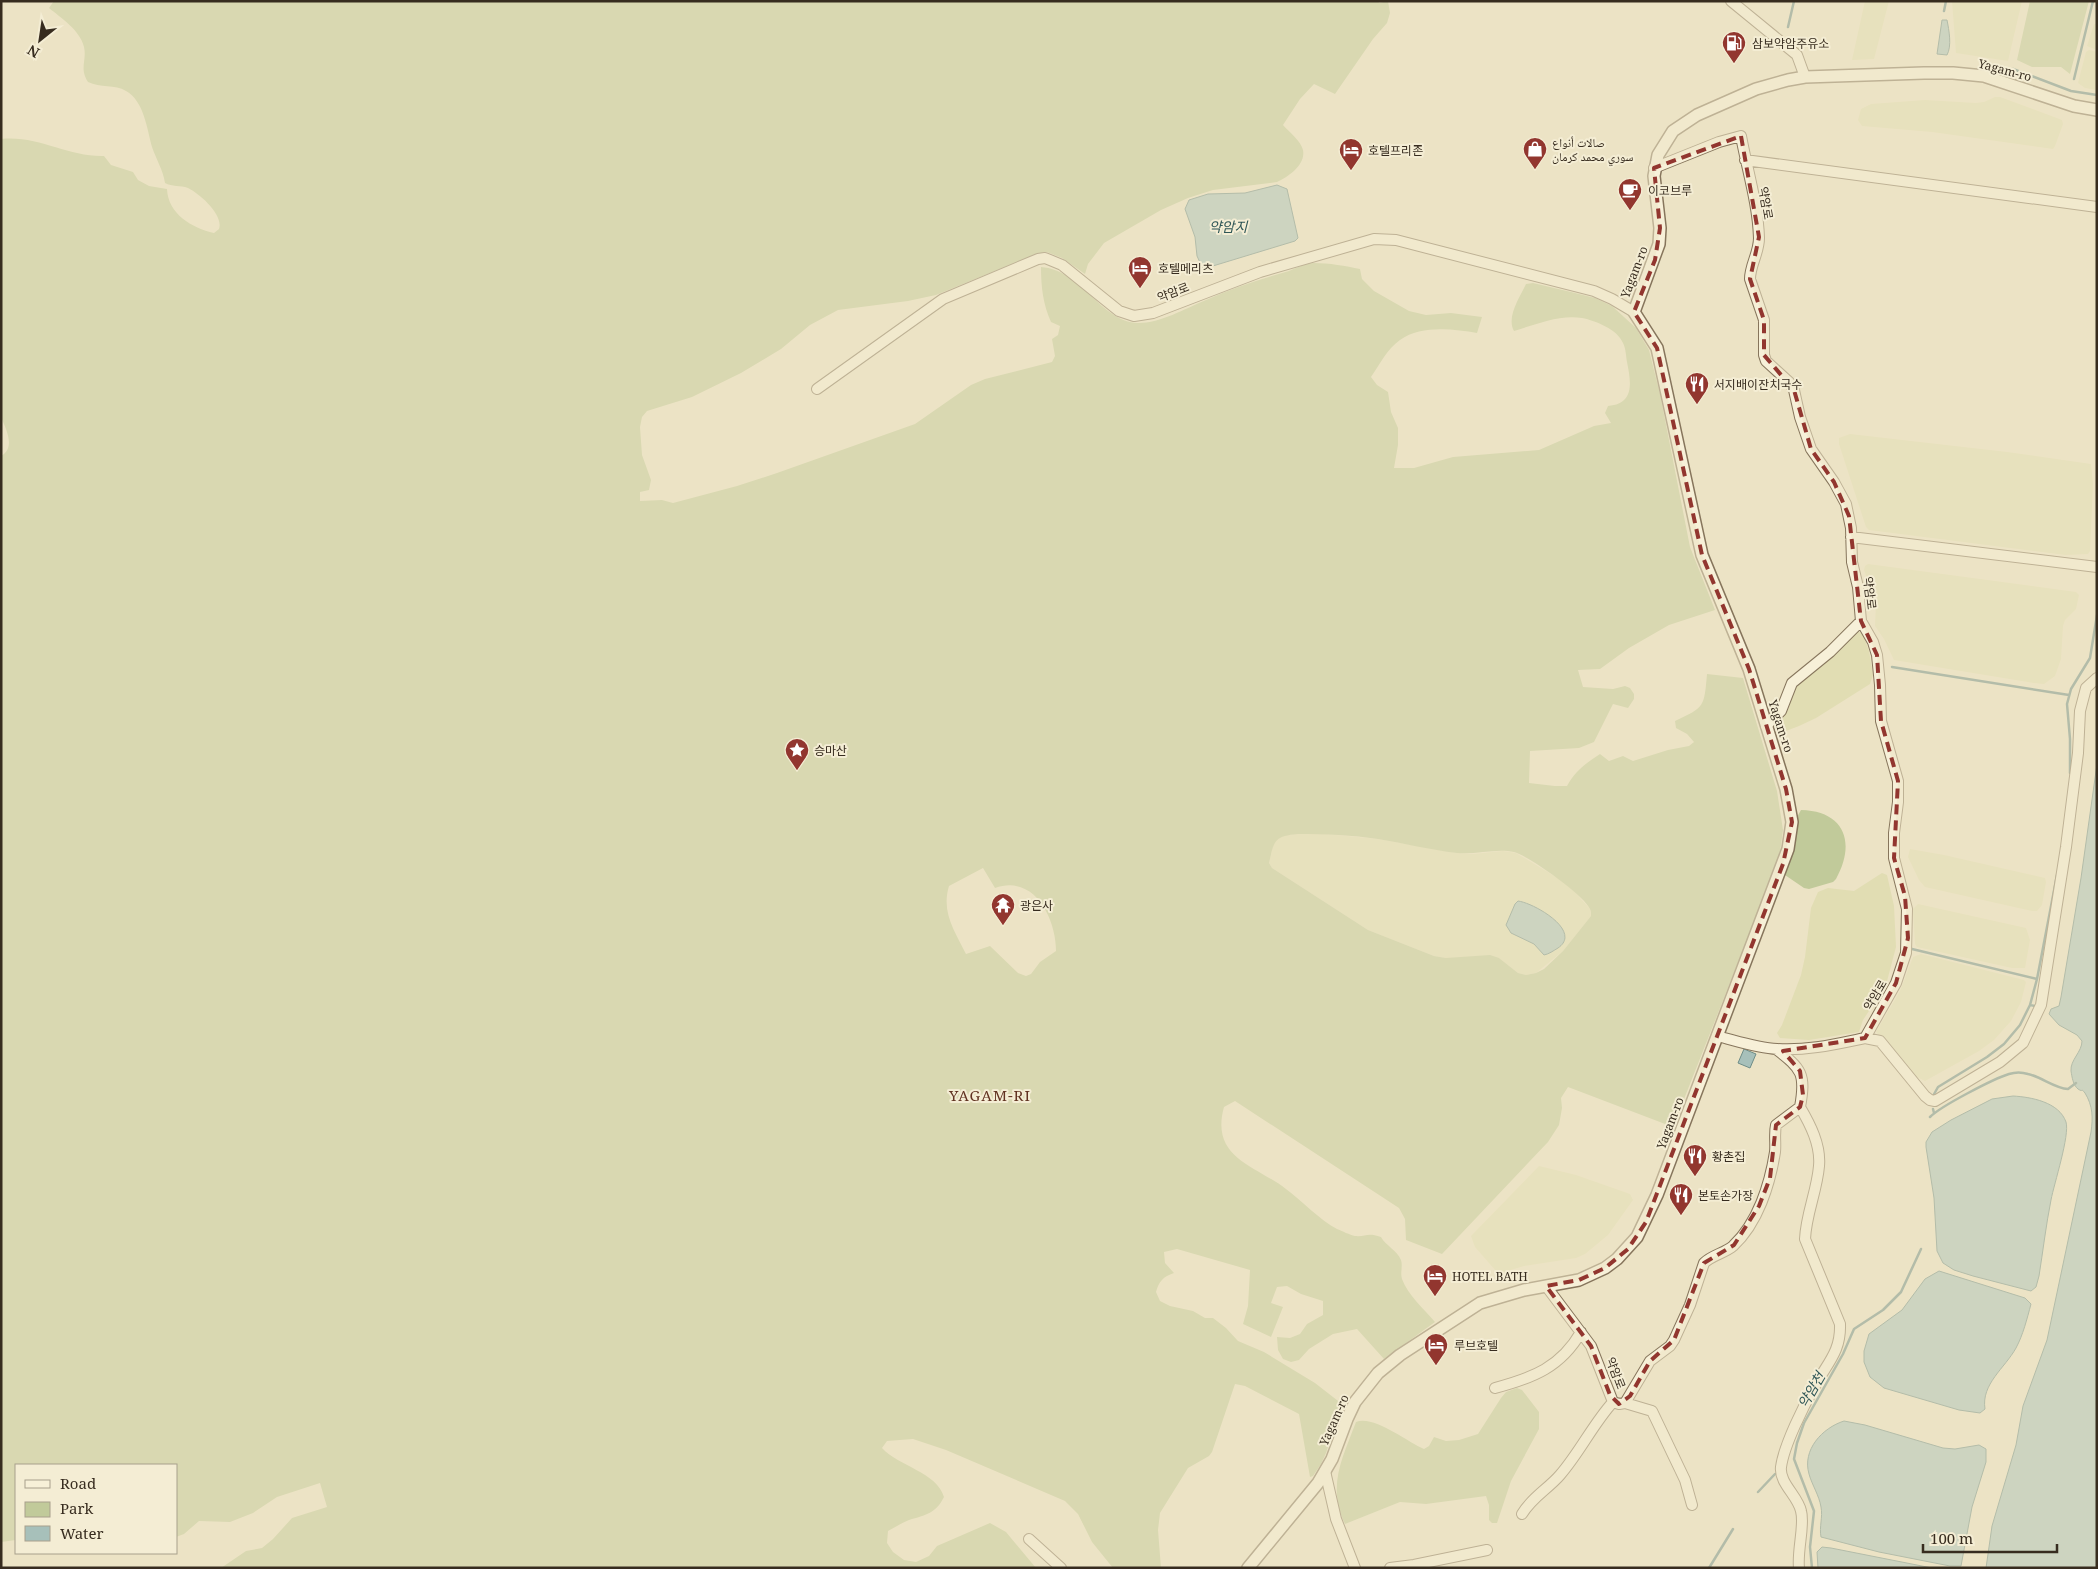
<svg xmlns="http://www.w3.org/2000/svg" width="2098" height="1569" font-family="'Noto Serif','Noto Naskh Arabic','Noto Sans KR',serif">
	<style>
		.farmland { fill: #e1ddb3 }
		.green { fill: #c1ca9a; fill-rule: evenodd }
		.water { fill: #a7c0ba; stroke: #6e8d88 }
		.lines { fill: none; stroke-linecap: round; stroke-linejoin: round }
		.stream { stroke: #6e8d88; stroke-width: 2.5 }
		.minor-casing { stroke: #86755c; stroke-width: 12 }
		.tertiary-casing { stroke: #86755c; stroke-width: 14 }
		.minor { stroke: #f7f0d8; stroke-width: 10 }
		.tertiary { stroke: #f7f0d8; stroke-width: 11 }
		.marked { fill: none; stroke: #92362f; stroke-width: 4; stroke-dasharray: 10 6; stroke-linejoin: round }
		.labels { text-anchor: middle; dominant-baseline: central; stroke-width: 4; stroke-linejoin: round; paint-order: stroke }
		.poi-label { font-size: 12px; fill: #372c1f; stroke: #f4edd4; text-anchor: start }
		.street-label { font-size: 12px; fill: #372c1f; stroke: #f4edd4 }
		.water-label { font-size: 14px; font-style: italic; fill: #2f5656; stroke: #f4edd4 }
		.quarter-label { font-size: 15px; letter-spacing: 1px; fill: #613321; stroke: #f4edd4 }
	</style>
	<rect width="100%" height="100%" fill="#ece3c5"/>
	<path class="farmland" d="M1865 1H1889L1874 59 1852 60Z
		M1952 1H2022L2008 61 1956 53Z
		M2094 24H2097V50L2087 46Z
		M2089 50 2097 52V90L2085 88 2078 83 2086 52Z
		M1995 97H2000L2062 120 2063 124 2055 146 2053 149 1932 132 1862 126 1858 120 1861 109 1871 104 1925 100 1976 103 1984 102Z
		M1850 434 2007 452 2091 464 2093 484 2090 551 2088 554 2066 555 1869 530 1866 527 1839 444V438Z
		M1868 564 2076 592 2079 595 2076 609 2065 620 2063 626 2061 659 2055 676 2044 684 2034 683 1894 660 1884 639 1875 626 1876 603 1864 570 1865 566Z
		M1857 631 1863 634 1869 651 1873 675 1870 684 1816 718 1799 726 1778 734 1774 726 1775 723 1789 708 1792 694 1798 683 1828 659Z
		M1298 834H1326L1378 839 1457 853 1473 854 1503 851 1516 853 1556 877 1573 890 1590 909 1591 916 1563 951 1536 973 1526 975 1518 973 1499 958H1446L1434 956 1368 930 1272 868 1269 863 1273 843 1277 838 1286 835Z
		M1910 849 1944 855 2045 878 2046 882 2042 905 2037 911H2032L1925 887 1919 880 1908 857Z
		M1882 873 1887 875 1894 906 1896 947 1886 985 1863 1020 1859 1032 1809 1040 1780 1038 1777 1033 1782 1025 1801 975 1805 957 1811 908 1818 892 1828 888 1854 891Z
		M1918 904 2026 928 2030 940 2025 968H2012L1917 947 1915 944 1913 909Z
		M1921 954 2024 980 2026 982 2021 1002 2011 1021 1994 1040 1979 1051 1925 1081 1915 1076 1876 1032 1900 991 1913 957Z
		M1539 1166 1576 1175 1630 1194 1633 1200 1608 1235 1585 1254 1576 1258 1524 1266 1501 1273 1496 1271 1475 1247 1471 1236Z"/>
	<path class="green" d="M54 1H1378L1379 3 1388 1 1390 13 1387 23 1373 39 1335 94 1314 84 1300 99 1283 125C1289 132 1301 141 1303 150 1306 165 1288 177 1277 182L1213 190 1188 198 1161 210 1104 243 1088 264 1085 274 1062 258 1047 252 1034 255 936 295 908 301 838 310 810 325 781 349 741 373 692 397 647 411 642 417 640 427 642 455 651 480 649 490 640 492V501L662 500 673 503 737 486 777 473 915 424 971 385 985 379 1052 362 1055 356 1052 339 1058 335 1060 326 1051 322C1043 304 1041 287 1041 267 1082 270 1101 322 1138 323 1161 323 1184 309 1206 300 1232 288 1261 279 1289 271 1296 268 1306 263 1314 263 1329 263 1346 266 1360 269L1362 279 1374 291 1409 311 1426 315 1451 313 1482 317 1477 333C1453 329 1421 325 1400 340 1387 349 1380 364 1371 377L1377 385 1388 392 1391 412 1398 428V445L1394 468H1414L1453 457 1539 450 1594 426 1611 423 1605 413 1608 406C1635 404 1631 382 1627 362 1626 357 1626 349 1623 343 1617 329 1596 321 1582 318 1560 314 1534 325 1514 331 1506 317 1520 297 1526 284L1533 283 1571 292 1595 298 1612 306 1636 328 1649 350 1660 394 1690 547 1715 610 1669 625 1629 648 1600 669 1578 670 1583 687 1613 689 1625 686 1630 688 1634 694V699L1628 708 1613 704 1594 742 1579 748 1530 751 1529 783 1555 786H1567C1575 771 1586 763 1600 754L1609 761 1623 756 1633 761 1668 750 1689 746 1694 742 1687 734 1676 728 1675 721C1705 707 1704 707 1707 674L1743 678 1777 791 1783 830 1780 852 1767 889 1673 1127 1568 1087 1561 1098 1562 1108 1559 1125 1548 1142 1442 1254 1406 1240 1405 1219 1399 1208 1235 1101 1224 1107C1210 1158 1255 1165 1286 1189 1302 1201 1320 1220 1337 1229 1342 1231 1350 1235 1355 1236 1366 1237 1367 1232 1381 1237 1386 1246 1397 1250 1401 1260 1403 1266 1400 1273 1402 1279 1408 1295 1424 1309 1435 1322L1384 1359 1357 1329 1333 1334 1309 1349 1299 1360 1291 1362 1283 1359 1278 1350 1277 1337 1290 1338 1300 1334 1307 1324 1323 1315V1301L1301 1294 1287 1286 1277 1287 1271 1303 1283 1307 1271 1337 1243 1324 1248 1306 1250 1270 1177 1249 1164 1252 1165 1263 1174 1273C1163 1277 1159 1281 1156 1292L1160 1301 1170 1306 1193 1311 1205 1318H1213L1226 1328 1238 1341 1264 1352 1315 1383 1342 1404 1326 1453 1321 1464 1313 1476 1310 1477 1299 1414 1245 1386 1235 1384 1212 1452 1209 1456 1188 1468 1160 1513 1158 1530 1161 1568H1113L1092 1542 1078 1514 1065 1501 946 1450 913 1439 887 1441 882 1448C898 1466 937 1472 944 1497 936 1513 926 1515 909 1520 902 1523 895 1527 888 1531L887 1543 893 1552 904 1560 916 1562 929 1556 937 1546 990 1523 1006 1532 1036 1568H221L246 1551 262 1548 273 1539 292 1518 327 1507 320 1483 277 1497 253 1513 230 1522 199 1521 184 1534 176 1537V1465H16V1540L1 1542V456C16 448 6 429 1 417V139C38 135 68 157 104 156L111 165 133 172 138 180 149 186 167 189C168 214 192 228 214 233L219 229C224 215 200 194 188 188 180 185 172 187 165 183 163 170 156 159 152 147 147 129 144 101 126 91 115 84 100 88 88 82 79 68 87 61 84 47 80 30 61 18 49 8ZM1298 834C1325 834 1352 835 1378 839 1404 843 1430 850 1457 853 1476 855 1496 848 1514 852 1529 856 1584 895 1590 909 1591 911 1591 914 1591 916L1563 951 1544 969 1536 973 1526 975 1518 973 1499 958 1490 955 1446 958 1434 956 1368 930 1272 868 1269 863C1274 841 1274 836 1298 834ZM983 868 995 888C1035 874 1056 919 1056 951L1040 962 1031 974 1026 976 1018 973 990 946 966 954C955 931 941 913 949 886Z
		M2030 1H2089L2070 74 2061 67H2032L2017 60Z
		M1801 810C1845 811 1856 843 1836 879L1833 882 1809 889 1804 888 1785 875 1797 817Z
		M1517 1388 1522 1390 1539 1412V1429L1511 1481 1497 1523H1492L1489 1520V1505L1486 1496 1426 1504 1400 1502 1345 1524C1327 1486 1342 1459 1356 1422 1374 1415 1407 1442 1424 1449L1429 1446 1434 1437 1446 1441 1459 1440 1478 1434 1501 1398 1506 1392Z"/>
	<path class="water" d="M1942 20H1947C1949 30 1952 46 1947 55L1937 54Z
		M1277 185 1287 189 1298 238 1295 241 1203 269 1197 256 1195 237 1185 209 1189 200 1208 194 1245 193Z
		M2097 764V1568H1986L1992 1526 2016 1445 2023 1406 2047 1340 2091 1132C2093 1118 2093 1106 2085 1093 2080 1087 2084 1093 2078 1089 2073 1085 2072 1077 2071 1071 2070 1060 2082 1052 2082 1041L2077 1035 2059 1025 2049 1014 2051 1009 2059 1006 2061 997 2081 878Z
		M1518 901C1534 903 1583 931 1558 948 1553 951 1549 954 1544 955L1534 944 1511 933 1506 925 1515 904Z
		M1744 1049 1756 1054 1750 1068 1738 1063Z
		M2013 1096C2031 1097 2059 1102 2066 1122 2070 1135 2054 1184 2051 1200 2046 1225 2043 1251 2039 1276L2036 1287 2031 1291 1973 1276 1954 1270 1943 1263 1937 1251 1934 1198 1926 1147V1142L1932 1132 1951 1120 1992 1099Z
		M1939 1271 2025 1298 2031 1304C2027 1319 2023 1335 2016 1348 2005 1368 1981 1384 1985 1409L1980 1413 1959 1410 1884 1388 1870 1377 1864 1362V1351L1869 1334 1902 1310 1925 1279Z
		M1844 1421 1865 1425 1943 1448 1955 1449 1979 1445 1986 1449V1462L1972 1507 1961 1566H1950L1879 1552 1821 1537C1819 1527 1823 1517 1821 1507 1819 1495 1812 1485 1809 1474 1802 1450 1822 1428 1844 1421Z
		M1822 1547 1831 1548 1932 1568H1818L1817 1552Z"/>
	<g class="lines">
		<path class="stream" d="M1944 11 1946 1
			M1788 27 1794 1
			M2013 69 2071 91 2097 95
			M2074 79 2093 1
			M1892 667 2069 695
			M2070 773V739L2067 704 2071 689 2090 658 2097 615
			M1912 949 2037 979
			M2030 1005 2037 979 2057 875
			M1933 1096 1938 1087 1987 1057 2004 1044 2020 1025 2030 1005 2035 1006
			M1933 1109 1934 1113
			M1930 1117C1941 1106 1993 1079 2009 1074 2015 1072 2022 1072 2028 1074 2042 1077 2054 1088 2068 1089L2076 1083
			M1758 1492 1775 1474
			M1709 1568 1733 1529
			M1812 1568 1810 1547 1814 1511 1794 1459 1797 1443 1804 1423 1843 1354 1854 1329 1883 1310 1901 1292 1921 1249"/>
		<g class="minor-casing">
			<path id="minor" d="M1731 1 1797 55 1805 77
				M1745 160 2097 207
				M1654 168 1719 142 1741 136C1747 169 1758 204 1759 238 1759 253 1750 265 1750 279L1764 320V355L1766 361 1789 382 1794 390 1800 417 1811 449 1834 482 1846 504 1851 528 1852 562 1858 587 1861 621 1873 642 1877 655 1880 685 1881 721 1898 781V802L1894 833V858L1907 909 1906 953 1896 983 1865 1038C1836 1044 1807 1051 1777 1049 1757 1048 1737 1041 1717 1036
				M817 389 943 299 1038 259 1045 258 1062 265 1119 311 1134 316 1153 313 1260 272 1374 239 1396 240 1594 291 1612 299 1634 312
				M1851 537 2097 567
				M1766 726 1781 711 1792 683 1830 652 1861 621
				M1865 1038 1880 1041 1925 1096 1930 1100 1935 1101 2000 1062 2023 1043 2041 1005 2066 847 2078 753 2080 711 2086 688 2097 678
				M1776 1049C1802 1069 1806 1074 1800 1107 1810 1124 1821 1145 1819 1166 1817 1191 1806 1214 1805 1239L1840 1324C1841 1352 1827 1363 1815 1386 1804 1405 1784 1445 1781 1467 1779 1483 1798 1496 1801 1511 1805 1525 1797 1550 1799 1568
				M1546 1286 1591 1346 1613 1402 1619 1404 1625 1403 1652 1411 1685 1480 1692 1505
				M1495 1388C1533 1378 1561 1367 1581 1332
				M1625 1403 1650 1361 1670 1346 1674 1340 1690 1305 1704 1263C1712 1255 1725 1253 1733 1246 1758 1223 1770 1184 1775 1152 1776 1143 1774 1134 1776 1125L1800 1107
				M1325 1471 1336 1519 1355 1568
				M1522 1514C1532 1497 1548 1489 1560 1475 1580 1452 1593 1424 1613 1402
				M1029 1539 1061 1568
				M1390 1568 1414 1565 1487 1550"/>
		</g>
		<g class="tertiary-casing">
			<path id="tertiary" d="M1248 1568 1318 1483 1332 1459 1347 1419 1355 1402 1378 1373 1400 1355 1480 1303 1524 1290 1579 1280 1605 1268 1617 1259 1637 1237 1657 1195 1788 849 1792 822 1786 789 1749 669 1702 555 1657 348 1634 312 1659 244 1660 228 1654 176 1658 155 1673 131 1697 115 1756 89 1788 80 1805 77 1924 73H1953L1984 76 2074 106 2097 110"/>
		</g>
		<use href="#minor" class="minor"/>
		<use href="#tertiary" class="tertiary"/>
	</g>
	<path d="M0 0H2098V1569H0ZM1741 136 1759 237 1750 279 1764 320V355L1794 390 1811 449 1834 482 1849 516 1861 621 1877 655 1881 721 1898 781 1894 858 1905 896 1908 938 1896 983 1865 1038 1783 1051 1800 1071 1803 1095 1800 1107 1776 1125 1770 1178 1759 1206 1734 1245 1704 1263 1674 1340 1650 1361 1630 1396 1619 1404 1610 1395 1591 1346 1546 1286 1579 1280 1605 1268 1628 1249 1646 1222 1783 864 1792 822 1786 789 1749 669 1702 555 1657 348 1634 312 1655 260 1660 228 1654 168Z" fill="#ece3c5" fill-opacity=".55" fill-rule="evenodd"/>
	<path class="marked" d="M1741 136 1759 237 1750 279 1764 320V355L1794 390 1811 449 1834 482 1849 516 1861 621 1877 655 1881 721 1898 781 1894 858 1905 896 1908 938 1896 983 1865 1038 1783 1051 1800 1071 1803 1095 1800 1107 1776 1125 1770 1178 1759 1206 1734 1245 1704 1263 1674 1340 1650 1361 1630 1396 1619 1404 1610 1395 1591 1346 1546 1286 1579 1280 1605 1268 1628 1249 1646 1222 1783 864 1792 822 1786 789 1749 669 1702 555 1657 348 1634 312 1655 260 1660 228 1654 168Z"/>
	<defs>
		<g id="fuel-pin" transform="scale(1.25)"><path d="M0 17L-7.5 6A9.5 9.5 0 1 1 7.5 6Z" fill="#92362f" stroke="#f4edd4"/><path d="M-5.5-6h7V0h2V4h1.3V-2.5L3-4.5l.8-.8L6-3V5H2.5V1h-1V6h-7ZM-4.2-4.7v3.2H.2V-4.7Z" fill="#fff"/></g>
		<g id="shop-pin" transform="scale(1.25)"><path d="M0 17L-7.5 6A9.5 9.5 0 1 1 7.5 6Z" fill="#92362f" stroke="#f4edd4"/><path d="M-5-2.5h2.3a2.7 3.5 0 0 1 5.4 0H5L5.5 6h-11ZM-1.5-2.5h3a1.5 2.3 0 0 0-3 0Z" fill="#fff"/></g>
		<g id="hotel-pin" transform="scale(1.25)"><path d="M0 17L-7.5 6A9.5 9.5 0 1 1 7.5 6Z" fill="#92362f" stroke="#f4edd4"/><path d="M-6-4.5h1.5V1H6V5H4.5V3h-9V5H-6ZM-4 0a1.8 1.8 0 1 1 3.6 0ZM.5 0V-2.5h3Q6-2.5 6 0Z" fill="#fff"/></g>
		<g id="cafe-pin" transform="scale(1.25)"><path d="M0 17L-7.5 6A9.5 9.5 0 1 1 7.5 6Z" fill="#92362f" stroke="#f4edd4"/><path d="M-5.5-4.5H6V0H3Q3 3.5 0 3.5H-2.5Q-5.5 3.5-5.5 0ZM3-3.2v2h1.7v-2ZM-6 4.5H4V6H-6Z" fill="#fff"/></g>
		<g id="restaurant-pin" transform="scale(1.25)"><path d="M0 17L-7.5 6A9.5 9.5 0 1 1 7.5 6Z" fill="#92362f" stroke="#f4edd4"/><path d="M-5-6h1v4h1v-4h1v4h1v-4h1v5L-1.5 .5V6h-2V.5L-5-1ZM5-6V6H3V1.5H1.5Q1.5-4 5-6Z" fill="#fff"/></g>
		<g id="sight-pin" transform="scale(1.25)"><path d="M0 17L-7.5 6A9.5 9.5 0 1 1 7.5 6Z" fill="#92362f" stroke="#f4edd4"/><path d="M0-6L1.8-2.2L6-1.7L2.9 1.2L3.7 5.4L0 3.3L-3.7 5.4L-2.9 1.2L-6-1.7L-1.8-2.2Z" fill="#fff"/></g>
		<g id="temple-pin" transform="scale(1.25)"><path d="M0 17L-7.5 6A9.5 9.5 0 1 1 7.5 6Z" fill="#92362f" stroke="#f4edd4"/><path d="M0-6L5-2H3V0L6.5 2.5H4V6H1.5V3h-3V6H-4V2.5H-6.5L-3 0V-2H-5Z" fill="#fff"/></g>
	</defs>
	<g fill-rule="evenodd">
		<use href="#fuel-pin" x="1734" y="43"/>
		<use href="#shop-pin" x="1535" y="149"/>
		<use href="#hotel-pin" x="1351" y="150"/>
		<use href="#cafe-pin" x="1630" y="190"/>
		<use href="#hotel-pin" x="1140" y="268"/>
		<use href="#restaurant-pin" x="1697" y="384"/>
		<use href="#sight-pin" x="797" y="750"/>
		<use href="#temple-pin" x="1003" y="905"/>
		<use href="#restaurant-pin" x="1695" y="1156"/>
		<use href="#restaurant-pin" x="1681" y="1195"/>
		<use href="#hotel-pin" x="1435" y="1276"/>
		<use href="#hotel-pin" x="1436" y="1345"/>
	</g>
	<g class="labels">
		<g class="poi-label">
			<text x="1752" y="43">삼보약암주유소</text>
			<text x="1552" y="142">صالات أنواع<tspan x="1552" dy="14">سوري محمد كرمان</tspan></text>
			<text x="1368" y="150">호텔프리존</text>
			<text x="1648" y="190">이코브루</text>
			<text x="1158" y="268">호텔메리츠</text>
			<text x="1714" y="384">서지배이잔치국수</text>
			<text x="814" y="750">승마산</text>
			<text x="1020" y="905">광은사</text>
			<text x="1712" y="1156">황촌집</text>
			<text x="1698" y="1195">본토손가장</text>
			<text x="1452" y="1276">HOTEL BATH</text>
			<text x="1454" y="1345">루브호텔</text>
		</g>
		<g class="street-label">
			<text transform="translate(2005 70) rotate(15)">Yagam-ro</text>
			<text transform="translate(1766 203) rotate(80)">약암로</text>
			<text transform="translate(1634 272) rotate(-69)">Yagam-ro</text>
			<text transform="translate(1173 292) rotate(-21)">약암로</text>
			<text transform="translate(1870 593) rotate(83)">약암로</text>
			<text transform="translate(1781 726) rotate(72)">Yagam-ro</text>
			<text transform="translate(1875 995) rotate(-60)">약암로</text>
			<text transform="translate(1670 1123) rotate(-69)">Yagam-ro</text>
			<text transform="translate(1616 1373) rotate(69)">약암로</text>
			<text transform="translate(1334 1420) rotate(-66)">Yagam-ro</text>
		</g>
		<g class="water-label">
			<text x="1228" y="226">약암지</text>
			<text transform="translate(1811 1390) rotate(-60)">약암천</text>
		</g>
		<g class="quarter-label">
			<text x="990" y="1095">YAGAM-RI</text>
		</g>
	</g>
	<rect width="2098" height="1569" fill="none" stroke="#372c1f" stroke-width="5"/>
	<rect x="15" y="1464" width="162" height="90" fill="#f4edd4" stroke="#a8a08c"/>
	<rect x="25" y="1480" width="25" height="8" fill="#f7f0d8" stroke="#a8a08c"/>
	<text x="60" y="1489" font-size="15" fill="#372c1f">Road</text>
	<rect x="25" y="1502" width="25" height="15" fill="#c1ca9a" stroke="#a8a08c"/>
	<text x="60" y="1514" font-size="15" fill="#372c1f">Park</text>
	<rect x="25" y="1526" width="25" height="15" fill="#a7c0ba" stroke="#a8a08c"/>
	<text x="60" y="1539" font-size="15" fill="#372c1f">Water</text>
	<g transform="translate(40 40) rotate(210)" stroke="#f4edd4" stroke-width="4" paint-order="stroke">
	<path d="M0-4L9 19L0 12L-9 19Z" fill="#372c1f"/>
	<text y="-8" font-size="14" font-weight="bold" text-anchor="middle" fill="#372c1f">N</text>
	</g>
	<path d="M1923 1544v8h134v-8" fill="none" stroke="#372c1f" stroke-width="2.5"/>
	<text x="1930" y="1544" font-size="15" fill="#372c1f" stroke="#f4edd4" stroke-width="4" paint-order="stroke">100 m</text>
</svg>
